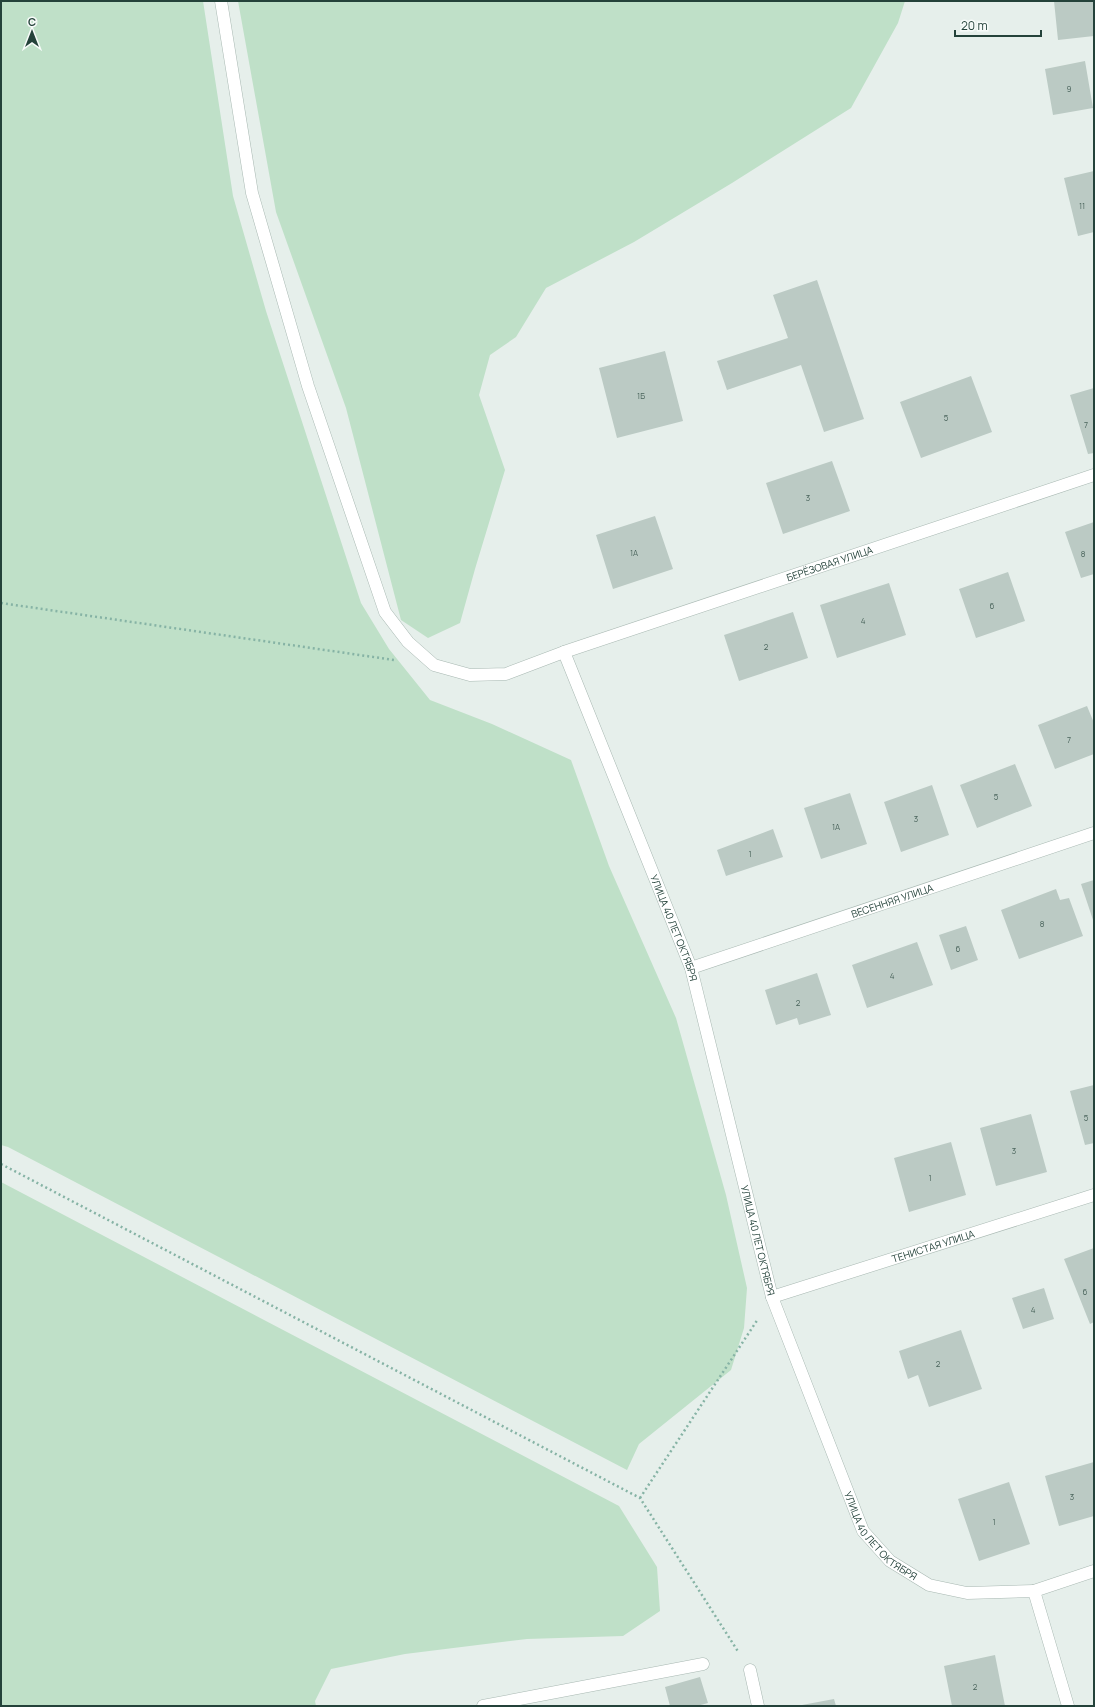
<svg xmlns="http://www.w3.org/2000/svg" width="1095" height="1707" font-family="Manrope,sans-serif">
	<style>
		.green { fill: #bfe0c8 }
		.building { fill: #bbcac4 }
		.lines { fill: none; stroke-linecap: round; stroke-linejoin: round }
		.minor-casing { stroke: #a8b8b2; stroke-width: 13 }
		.path { stroke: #86b3a5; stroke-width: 2.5; stroke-dasharray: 2 3; stroke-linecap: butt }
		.minor { stroke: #fff; stroke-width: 12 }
		.labels { text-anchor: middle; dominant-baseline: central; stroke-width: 4; stroke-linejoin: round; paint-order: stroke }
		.number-label { font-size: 8px; fill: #4a645c }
		.street-label { font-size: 10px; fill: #24423a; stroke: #f7fbf9 }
	</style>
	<rect width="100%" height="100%" fill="#e6efeb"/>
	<path class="green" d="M1 1H203L233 196 266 311 361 603 389 649 430 700 492 724 571 760 609 866 676 1018 726 1195 747 1288 744 1328 731 1370 639 1444 627 1470 8 1147 1 1145Z
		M238 1H905L898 23 851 108 732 183 634 242 546 288 516 337 490 355 479 395 505 470 475 569 460 623 428 638 401 620 346 408 276 212Z
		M1 1182 619 1506 657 1567 660 1611 623 1636 527 1639 405 1654 331 1669 315 1701 316 1706H1Z"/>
	<path class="building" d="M1054 1H1094V36L1058 40Z
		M1085 61 1093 108 1053 115 1045 69Z
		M1094 171V232L1078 236 1064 178Z
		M817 280 864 419 824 432 801 365 727 390 717 361 788 338 773 295Z
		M665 351 683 421 617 438 599 368Z
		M971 376 992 432 921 458 900 402Z
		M1094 388V453L1088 454 1070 395Z
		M832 461 850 511 783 534 766 483Z
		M655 516 673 569 613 589 596 535Z
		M1094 522V574L1081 578 1065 532Z
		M1008 572 1025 621 976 638 959 589Z
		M889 583 906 635 837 658 820 605Z
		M793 612 808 658 739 681 724 635Z
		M1087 706 1094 723V754L1055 769 1038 725Z
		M1015 764 1032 806 977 828 960 785Z
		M932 785 949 835 901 852 884 802Z
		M850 793 867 844 821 859 804 808Z
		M773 829 783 857 726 876 717 850Z
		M1094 880V923L1081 884Z
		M1056 889 1060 900 1069 898 1083 936 1019 959 1001 910Z
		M966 926 978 960 951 970 939 935Z
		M917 942 933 985 867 1008 852 965Z
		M817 973 831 1015 799 1025 797 1018 776 1025 765 990Z
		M1094 1085V1143L1085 1145 1070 1091Z
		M1031 1114 1047 1172 996 1186 980 1128Z
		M951 1142 966 1195 909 1212 894 1158Z
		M1094 1248V1322L1090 1324 1064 1259Z
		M1044 1288 1054 1319 1023 1329 1012 1298Z
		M961 1330 982 1389 929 1407 918 1375 908 1379 899 1351Z
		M1094 1462V1516L1059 1526 1045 1476Z
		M1009 1482 1030 1544 979 1561 958 1499Z
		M995 1655 1005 1706H952L944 1666Z
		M700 1677 708 1703 697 1706H670L665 1687Z
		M834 1699 836 1706H802V1705Z"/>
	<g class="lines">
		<g class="minor-casing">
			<g id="minor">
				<path id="s1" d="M221 1 252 193 308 386 385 612 408 642 434 665 470 675 506 674 564 652 1094 475"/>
				<path id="s2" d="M564 652 691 968 772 1297 863 1531 890 1561 929 1585 967 1593 1034 1591 1068 1706"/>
				<path id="s3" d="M691 968 1094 833"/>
				<path id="s4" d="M772 1297 1094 1195"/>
				<path d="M1034 1591 1094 1571"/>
				<path d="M750 1670 758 1706"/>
				<path d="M483 1706 703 1664"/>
			</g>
		</g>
		<path class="path" d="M1 603 394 660
			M1 1164 640 1498 739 1653
			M640 1498 758 1319"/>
		<use href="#minor" class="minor"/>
	</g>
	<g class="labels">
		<g class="number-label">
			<text x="1069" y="88">9</text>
			<text x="1082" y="205">11</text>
			<text x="641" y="395">1Б</text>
			<text x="946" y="417">5</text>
			<text x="1086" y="424">7</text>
			<text x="808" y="497">3</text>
			<text x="634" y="552">1А</text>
			<text x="1083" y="553">8</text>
			<text x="992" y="605">6</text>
			<text x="863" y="620">4</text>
			<text x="766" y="646">2</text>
			<text x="1069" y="739">7</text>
			<text x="996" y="796">5</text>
			<text x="916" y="818">3</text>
			<text x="836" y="826">1А</text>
			<text x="750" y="853">1</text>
			<text x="1042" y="923">8</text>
			<text x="958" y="948">6</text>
			<text x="892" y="975">4</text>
			<text x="798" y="1002">2</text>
			<text x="1086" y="1117">5</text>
			<text x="1014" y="1150">3</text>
			<text x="930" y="1177">1</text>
			<text x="1085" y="1291">6</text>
			<text x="1033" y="1309">4</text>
			<text x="938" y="1363">2</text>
			<text x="1072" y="1496">3</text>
			<text x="994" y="1521">1</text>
			<text x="975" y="1686">2</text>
		</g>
		<g class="street-label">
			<text stroke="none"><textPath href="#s1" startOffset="1122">БЕРЁЗОВАЯ УЛИЦА</textPath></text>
			<text stroke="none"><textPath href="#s3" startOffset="212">ВЕСЕННЯЯ УЛИЦА</textPath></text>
			<text stroke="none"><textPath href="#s2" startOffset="297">УЛИЦА 40 ЛЕТ ОКТЯБРЯ</textPath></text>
			<text stroke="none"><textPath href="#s2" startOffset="621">УЛИЦА 40 ЛЕТ ОКТЯБРЯ</textPath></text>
			<text stroke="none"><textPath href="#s4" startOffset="169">ТЕНИСТАЯ УЛИЦА</textPath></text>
			<text stroke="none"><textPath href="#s2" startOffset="945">УЛИЦА 40 ЛЕТ ОКТЯБРЯ</textPath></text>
		</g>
	</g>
	<rect width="1095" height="1707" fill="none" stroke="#24423a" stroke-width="4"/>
	<g transform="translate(32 32)" stroke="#f7fbf9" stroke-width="3" paint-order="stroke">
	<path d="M0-3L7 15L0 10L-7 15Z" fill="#24423a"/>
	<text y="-6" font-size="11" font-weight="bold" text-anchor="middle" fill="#24423a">С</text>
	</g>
	<path d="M955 30v6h86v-6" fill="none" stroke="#24423a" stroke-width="2"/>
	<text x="961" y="30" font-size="12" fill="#24423a" stroke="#f7fbf9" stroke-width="3" paint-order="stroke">20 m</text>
</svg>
